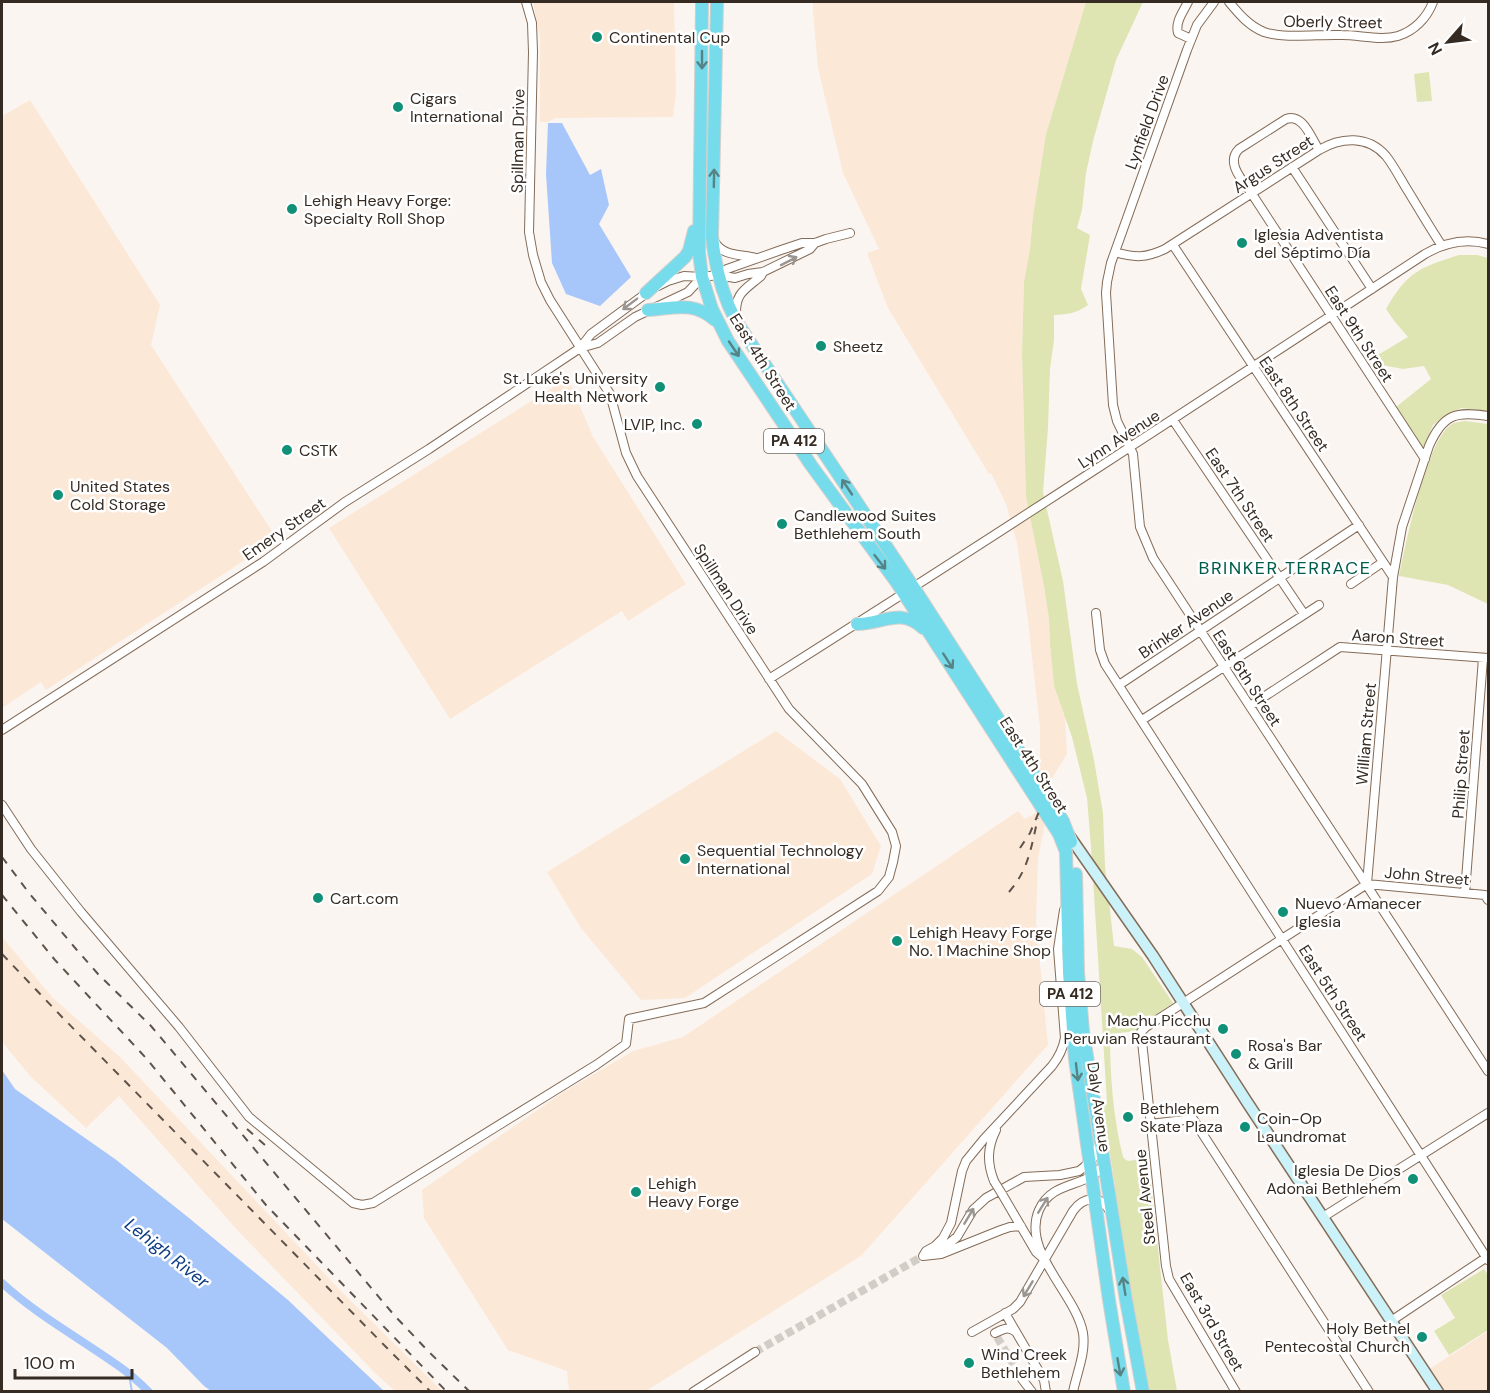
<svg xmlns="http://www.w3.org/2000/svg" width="1490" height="1393" font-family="'DM Sans',sans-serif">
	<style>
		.built { fill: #fce8d7 }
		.green { fill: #dee5b2 }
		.water { fill: #a7c7fb }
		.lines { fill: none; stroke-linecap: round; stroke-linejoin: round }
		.stream { stroke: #a7c7fb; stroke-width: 2 }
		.canal { stroke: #a7c7fb; stroke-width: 8 }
		.minor-tunnel { stroke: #d3cdc8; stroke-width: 8; stroke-dasharray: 8 4; stroke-linecap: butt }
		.minor-casing { stroke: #846c58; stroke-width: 10 }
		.secondary-casing { stroke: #846c58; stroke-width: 13 }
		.trunk-casing { stroke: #d3d0ce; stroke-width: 14 }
		.minor { stroke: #fff; stroke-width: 8 }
		.secondary { stroke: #cbf2f8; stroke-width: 10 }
		.trunk { stroke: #76dceb; stroke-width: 12 }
		.rail { stroke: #5d534b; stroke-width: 2; stroke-dasharray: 8 8; stroke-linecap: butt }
		.minor-bridge-casing { stroke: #846c58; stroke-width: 10; stroke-linecap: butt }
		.minor-bridge { stroke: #fff; stroke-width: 8 }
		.oneway { stroke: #568486 }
		.oneway2 { stroke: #9a9590 }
		.poi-dot { fill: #109077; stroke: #fff; stroke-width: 2 }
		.labels { text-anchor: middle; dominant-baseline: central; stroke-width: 5; stroke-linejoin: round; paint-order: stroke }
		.shield { fill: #fff; stroke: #726b64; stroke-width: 1.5 }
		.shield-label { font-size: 15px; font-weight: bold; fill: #352b22 }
		.street-label { font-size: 16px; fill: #352b22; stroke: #fff }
		.poi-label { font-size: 16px; fill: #352b22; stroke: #fff; text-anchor: start }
		.neighbourhood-label { font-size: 18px; letter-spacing: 1.5px; fill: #015c4b; stroke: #fff }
		.water-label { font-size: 18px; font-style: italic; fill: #0e3c84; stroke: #fff }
	</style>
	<rect width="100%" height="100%" fill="#fbf5f1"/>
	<path class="built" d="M533 2H674L676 92 673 117 556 118 547 122H540V36Z
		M813 2H1086L1046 134 1033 216 1030 249 1024 282 1022 353 1026 497 1044 586 1049 619 1050 644 1054 686 1065 717 1067 754 1049 783 1044 828 1038 858 1036 923 1048 1045 861 1256 646 1391H569L567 1371 508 1350 424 1218 422 1190 562 1093 633 1051 683 1037 1018 811 1025 819 1035 813 1040 770V728L1028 621 1017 543 1006 504 991 473 989 474 888 308 867 253 879 249 843 173 818 68 813 12Z
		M30 100 160 305 151 345 277 539 46 690 41 682 2 708V116Z
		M568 378 593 437 686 584 628 621 622 611 450 719 329 528Z
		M776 731 840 779 881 846 872 874 685 998 641 1000 581 928 547 872Z
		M2 937 53 998 119 1056 340 1290 442 1391H395L377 1375 239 1232 119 1096 86 1128 30 1076 2 1042Z
		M1488 1331V1391H1442L1428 1370Z"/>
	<path class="green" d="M1086 2H1143L1116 60 1093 141 1086 173 1082 210 1077 228 1090 235 1081 289 1088 305C1075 314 1069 314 1054 315V340L1050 369 1048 428 1043 492 1063 581 1077 684 1094 760 1103 813 1105 866 1114 946 1132 949 1142 957 1173 1003 1139 1026 1136 1031 1110 1034C1110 1075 1113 1117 1123 1157L1126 1160 1129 1161 1148 1158 1168 1340 1177 1391H1147L1113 1187 1115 1186 1103 1109 1107 1102 1091 847 1087 798 1072 737 1054 686 1050 644 1049 619 1044 586 1026 497 1022 353 1024 282 1030 249 1033 216 1046 134Z
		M1429 72 1432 101 1417 102 1414 74Z
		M1459 255H1477L1488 258V411L1461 408 1445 416 1433 425 1423 450 1396 407 1431 379 1424 366 1403 369 1382 365 1375 366 1371 359 1408 337 1395 322 1386 309C1408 271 1419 268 1459 255Z
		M1465 421 1488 424V604L1448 585 1399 576C1405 546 1427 438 1452 424 1455 422 1461 422 1465 421Z
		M1484 1269 1488 1275V1330L1449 1355 1434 1331 1455 1318 1441 1295Z"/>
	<path class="water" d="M548 123H562L590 175 601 169 609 205 599 224 631 277 600 306 566 294 552 263 546 174Z
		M2 1070 15 1089 115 1159 189 1218 288 1300 384 1391H211L204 1386 167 1348 2 1219Z"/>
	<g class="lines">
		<path class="stream" d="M129 1374 132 1392"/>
		<path class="canal" d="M2 1283C38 1316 81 1339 120 1367 130 1374 140 1383 149 1392"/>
		<path class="minor-tunnel" d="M997 1337 1022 1379
			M755 1352 923 1256"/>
		<g class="minor-casing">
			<path id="minor" d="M1188 2C1183 12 1175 22 1178 33L1191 39
				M1214 2 1197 25 1187 50 1111 263 1107 282 1106 293 1113 405 1117 421 1133 454 1140 527 1153 558 1488 1071
				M1229 2C1239 14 1249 26 1264 32 1285 39 1319 34 1342 35 1360 35 1381 41 1398 36 1414 31 1427 18 1433 2
				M1319 150C1311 138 1303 113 1286 119L1239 149C1225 163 1243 181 1252 194L1425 459
				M1292 167 1372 289
				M714 241C723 257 741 254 756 258
				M1173 245 1393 577
				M1115 252C1135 258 1146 258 1165 249L1319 150C1341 137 1368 135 1386 156 1394 166 1401 180 1408 191 1419 209 1430 228 1442 246
				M718 275 727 269 781 250 802 243H815L826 239 850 233
				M658 286 668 281 684 276 702 277 718 275 735 278 748 274 763 272 804 252 810 249 815 243
				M736 316C735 292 745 290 761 276L763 272
				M580 348 591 334 648 292
				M1173 420 1304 614
				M1351 584 1383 562
				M1096 613 1100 650 1105 664 1488 1260
				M769 679C989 540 1207 397 1425 254 1444 243 1466 238 1488 244
				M1119 685 1359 525
				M1250 706 1340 647 1488 658
				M1142 720 1319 605
				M2 730 263 562 345 502 429 449 580 348 598 343 635 317 688 292 702 277
				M2 805 31 849 81 912 179 1027 249 1117 353 1203 362 1205 373 1203 596 1065 626 1044 629 1019 704 1003 878 891 889 877 893 862 896 846 892 832 862 784 789 709 637 476 626 453 610 394 550 300 541 282 533 255 529 232 533 52 532 23 526 2
				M1367 884 1393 577 1402 527 1429 446C1443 414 1456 411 1488 416
				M1367 884 1485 895 1488 900
				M1465 893 1483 658
				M1150 1124 1193 1119 1369 1392
				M994 1181C987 1163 987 1148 996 1130
				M1002 1194 1036 1252 1044 1259
				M1323 1217 1488 1113
				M1021 1226 1010 1227 1001 1230 941 1254 923 1256 926 1251 935 1246 943 1238 951 1223 962 1171 966 1161 984 1139 1052 1066C1059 1057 1063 1049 1065 1038L1058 949 1064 910
				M938 1252 957 1237 973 1210 986 1198 1024 1177 1060 1175 1079 1171 1084 1167 1094 1157 1099 1144
				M1005 1313 1044 1380 1046 1392
				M1391 1321 1487 1257
				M972 1332 1013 1309 1020 1302 1073 1211C1083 1197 1100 1194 1109 1210
				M995 1333C1003 1329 1008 1326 1016 1332
				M1022 1379 1032 1392
				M693 1392 755 1352
				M1073 1392C1077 1372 1086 1353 1083 1333 1076 1294 1021 1251 1039 1210 1053 1178 1091 1189 1104 1163
				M1236 1392 1169 1279 1166 1266 1141 1032 1146 1027 1367 884"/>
		</g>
		<g class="secondary-casing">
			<path id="secondary" d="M1068 834 1153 956 1247 1102 1438 1392"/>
		</g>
		<g class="trunk-casing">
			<path id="trunk" d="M702 2 699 252 702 277 712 309 728 341 811 465 897 583 1059 834 1066 852 1069 972 1075 1059 1109 1300 1124 1392
				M717 2 712 236C715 266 722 295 736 321L914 588 1048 796 1063 821 1071 842
				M646 293 685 257 689 251 694 231
				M648 310C676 308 693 301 715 320
				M857 624C883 624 900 607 923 628
				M1076 874 1078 972 1083 1031 1126 1300 1143 1392"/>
		</g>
		<use href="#minor" class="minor"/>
		<use href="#secondary" class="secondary"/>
		<use href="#trunk" class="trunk"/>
		<path class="rail" d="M1020 848 1030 833 1041 807
			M2 857 29 893 76 949 98 974 151 1026 394 1315 429 1352 470 1392
			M1009 892C1029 869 1031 847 1038 818
			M2 895 55 960 146 1058 266 1205 447 1392
			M2 954 62 1017 387 1348 431 1392
			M247 1129 265 1145"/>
		<g class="minor-bridge-casing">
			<path id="minor-bridge" d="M994 1181 1002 1194"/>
		</g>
		<use href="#minor-bridge" class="minor-bridge"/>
	</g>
	<defs><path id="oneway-shaft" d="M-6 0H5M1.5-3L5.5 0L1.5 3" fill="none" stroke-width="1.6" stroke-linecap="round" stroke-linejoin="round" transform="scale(1.5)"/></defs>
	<g class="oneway">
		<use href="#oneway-shaft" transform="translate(702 60) rotate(90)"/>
		<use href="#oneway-shaft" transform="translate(714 178) rotate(-89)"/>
		<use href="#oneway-shaft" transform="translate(734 349) rotate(56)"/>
		<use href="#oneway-shaft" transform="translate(847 487) rotate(-124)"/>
		<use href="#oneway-shaft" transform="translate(880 562) rotate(52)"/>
		<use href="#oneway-shaft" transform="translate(948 661) rotate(57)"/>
		<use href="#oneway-shaft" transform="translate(1077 1072) rotate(83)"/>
		<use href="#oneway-shaft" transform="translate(1124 1286) rotate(-99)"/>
		<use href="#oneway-shaft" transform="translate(1119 1367) rotate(80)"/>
	</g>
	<g class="oneway2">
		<use href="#oneway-shaft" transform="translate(789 261) rotate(-27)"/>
		<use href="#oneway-shaft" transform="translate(630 304) rotate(143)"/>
		<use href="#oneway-shaft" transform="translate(1043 1205) rotate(-58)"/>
		<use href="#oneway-shaft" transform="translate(969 1216) rotate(-59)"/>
		<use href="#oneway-shaft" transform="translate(1028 1289) rotate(121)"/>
	</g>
	<g class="poi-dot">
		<circle cx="597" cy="37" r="6"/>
		<circle cx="398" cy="107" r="6"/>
		<circle cx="292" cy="209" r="6"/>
		<circle cx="1242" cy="243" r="6"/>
		<circle cx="821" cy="346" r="6"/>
		<circle cx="660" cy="387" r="6"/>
		<circle cx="697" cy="424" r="6"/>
		<circle cx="287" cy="450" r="6"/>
		<circle cx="58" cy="495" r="6"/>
		<circle cx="782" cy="524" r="6"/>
		<circle cx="685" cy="859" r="6"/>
		<circle cx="318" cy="898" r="6"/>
		<circle cx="1283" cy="912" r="6"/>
		<circle cx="897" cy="941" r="6"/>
		<circle cx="1223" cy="1029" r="6"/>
		<circle cx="1236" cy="1054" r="6"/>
		<circle cx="1128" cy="1117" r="6"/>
		<circle cx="1245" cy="1127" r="6"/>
		<circle cx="1413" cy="1179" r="6"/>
		<circle cx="636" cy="1192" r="6"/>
		<circle cx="1422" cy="1337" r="6"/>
		<circle cx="969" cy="1363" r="6"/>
	</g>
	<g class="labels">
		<g class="shield">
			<rect x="764" y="429" width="60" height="24" rx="4.5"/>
			<rect x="1040" y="982" width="60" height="24" rx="4.5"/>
		</g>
		<g class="shield-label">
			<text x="794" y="441">PA 412</text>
			<text x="1070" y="994">PA 412</text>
		</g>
		<g class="street-label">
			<text transform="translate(1333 22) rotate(1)">Oberly Street</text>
			<text transform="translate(1147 122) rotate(-70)">Lynfield Drive</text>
			<text transform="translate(518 141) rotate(-89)">Spillman Drive</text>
			<text transform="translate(1273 164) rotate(-33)">Argus Street</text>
			<text transform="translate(1359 334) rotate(57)">East 9th Street</text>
			<text transform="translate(763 362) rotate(58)">East 4th Street</text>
			<text transform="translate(1294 404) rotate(56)">East 8th Street</text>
			<text transform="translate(1119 439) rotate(-33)">Lynn Avenue</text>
			<text transform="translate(1240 495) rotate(56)">East 7th Street</text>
			<text transform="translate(284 529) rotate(-35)">Emery Street</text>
			<text transform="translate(726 589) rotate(57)">Spillman Drive</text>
			<text transform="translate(1186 624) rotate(-34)">Brinker Avenue</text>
			<text transform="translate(1398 638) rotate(4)">Aaron Street</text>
			<text transform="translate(1247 678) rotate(57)">East 6th Street</text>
			<text transform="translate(1366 734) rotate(-85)">William Street</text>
			<text transform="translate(1034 765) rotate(57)">East 4th Street</text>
			<text transform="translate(1461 774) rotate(-86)">Philip Street</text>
			<text transform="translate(1427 876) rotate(5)">John Street</text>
			<text transform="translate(1333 993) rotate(57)">East 5th Street</text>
			<text transform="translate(1099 1107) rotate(82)">Daly Avenue</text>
			<text transform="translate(1145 1197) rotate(-96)">Steel Avenue</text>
			<text transform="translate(1212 1322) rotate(60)">East 3rd Street</text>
		</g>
		<g class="poi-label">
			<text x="609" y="37">Continental Cup</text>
			<text x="410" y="98">Cigars<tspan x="410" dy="18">International</tspan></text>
			<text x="304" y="200">Lehigh Heavy Forge:<tspan x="304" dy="18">Specialty Roll Shop</tspan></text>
			<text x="1254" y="234">Iglesia Adventista<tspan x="1254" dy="18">del Séptimo Día</tspan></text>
			<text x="833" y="346">Sheetz</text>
			<text x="648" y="378" text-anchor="end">St. Luke's University<tspan x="648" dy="18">Health Network</tspan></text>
			<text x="685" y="424" text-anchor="end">LVIP, Inc.</text>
			<text x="299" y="450">CSTK</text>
			<text x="70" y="486">United States<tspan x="70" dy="18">Cold Storage</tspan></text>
			<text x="794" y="515">Candlewood Suites<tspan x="794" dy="18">Bethlehem South</tspan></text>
			<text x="697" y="850">Sequential Technology<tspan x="697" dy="18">International</tspan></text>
			<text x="330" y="898">Cart.com</text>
			<text x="1295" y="903">Nuevo Amanecer<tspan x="1295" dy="18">Iglesia</tspan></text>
			<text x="909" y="932">Lehigh Heavy Forge<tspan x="909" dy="18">No. 1 Machine Shop</tspan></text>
			<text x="1211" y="1020" text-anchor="end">Machu Picchu<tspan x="1211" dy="18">Peruvian Restaurant</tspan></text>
			<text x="1248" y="1045">Rosa's Bar<tspan x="1248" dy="18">&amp; Grill</tspan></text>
			<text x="1140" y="1108">Bethlehem<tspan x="1140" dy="18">Skate Plaza</tspan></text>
			<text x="1257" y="1118">Coin-Op<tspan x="1257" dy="18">Laundromat</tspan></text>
			<text x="1401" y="1170" text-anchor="end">Iglesia De Dios<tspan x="1401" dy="18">Adonai Bethlehem</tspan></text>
			<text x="648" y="1183">Lehigh<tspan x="648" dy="18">Heavy Forge</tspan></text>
			<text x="1410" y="1328" text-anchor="end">Holy Bethel<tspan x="1410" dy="18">Pentecostal Church</tspan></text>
			<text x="981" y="1354">Wind Creek<tspan x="981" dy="18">Bethlehem</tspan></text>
		</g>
		<g class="neighbourhood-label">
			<text x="1285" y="568">BRINKER TERRACE</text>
		</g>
		<g class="water-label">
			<text transform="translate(167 1253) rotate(38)">Lehigh River</text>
		</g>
	</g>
	<rect width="1490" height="1393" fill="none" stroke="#352b22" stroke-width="6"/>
	<g transform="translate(1448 42) rotate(242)" stroke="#ffffff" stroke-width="4.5" paint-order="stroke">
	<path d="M0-4.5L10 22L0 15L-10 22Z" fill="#352b22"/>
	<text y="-9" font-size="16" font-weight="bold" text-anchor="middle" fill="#352b22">N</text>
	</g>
	<path d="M15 1369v9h117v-9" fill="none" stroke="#352b22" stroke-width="3"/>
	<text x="24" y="1369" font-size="18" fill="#352b22" stroke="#ffffff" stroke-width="4.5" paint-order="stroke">100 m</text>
</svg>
